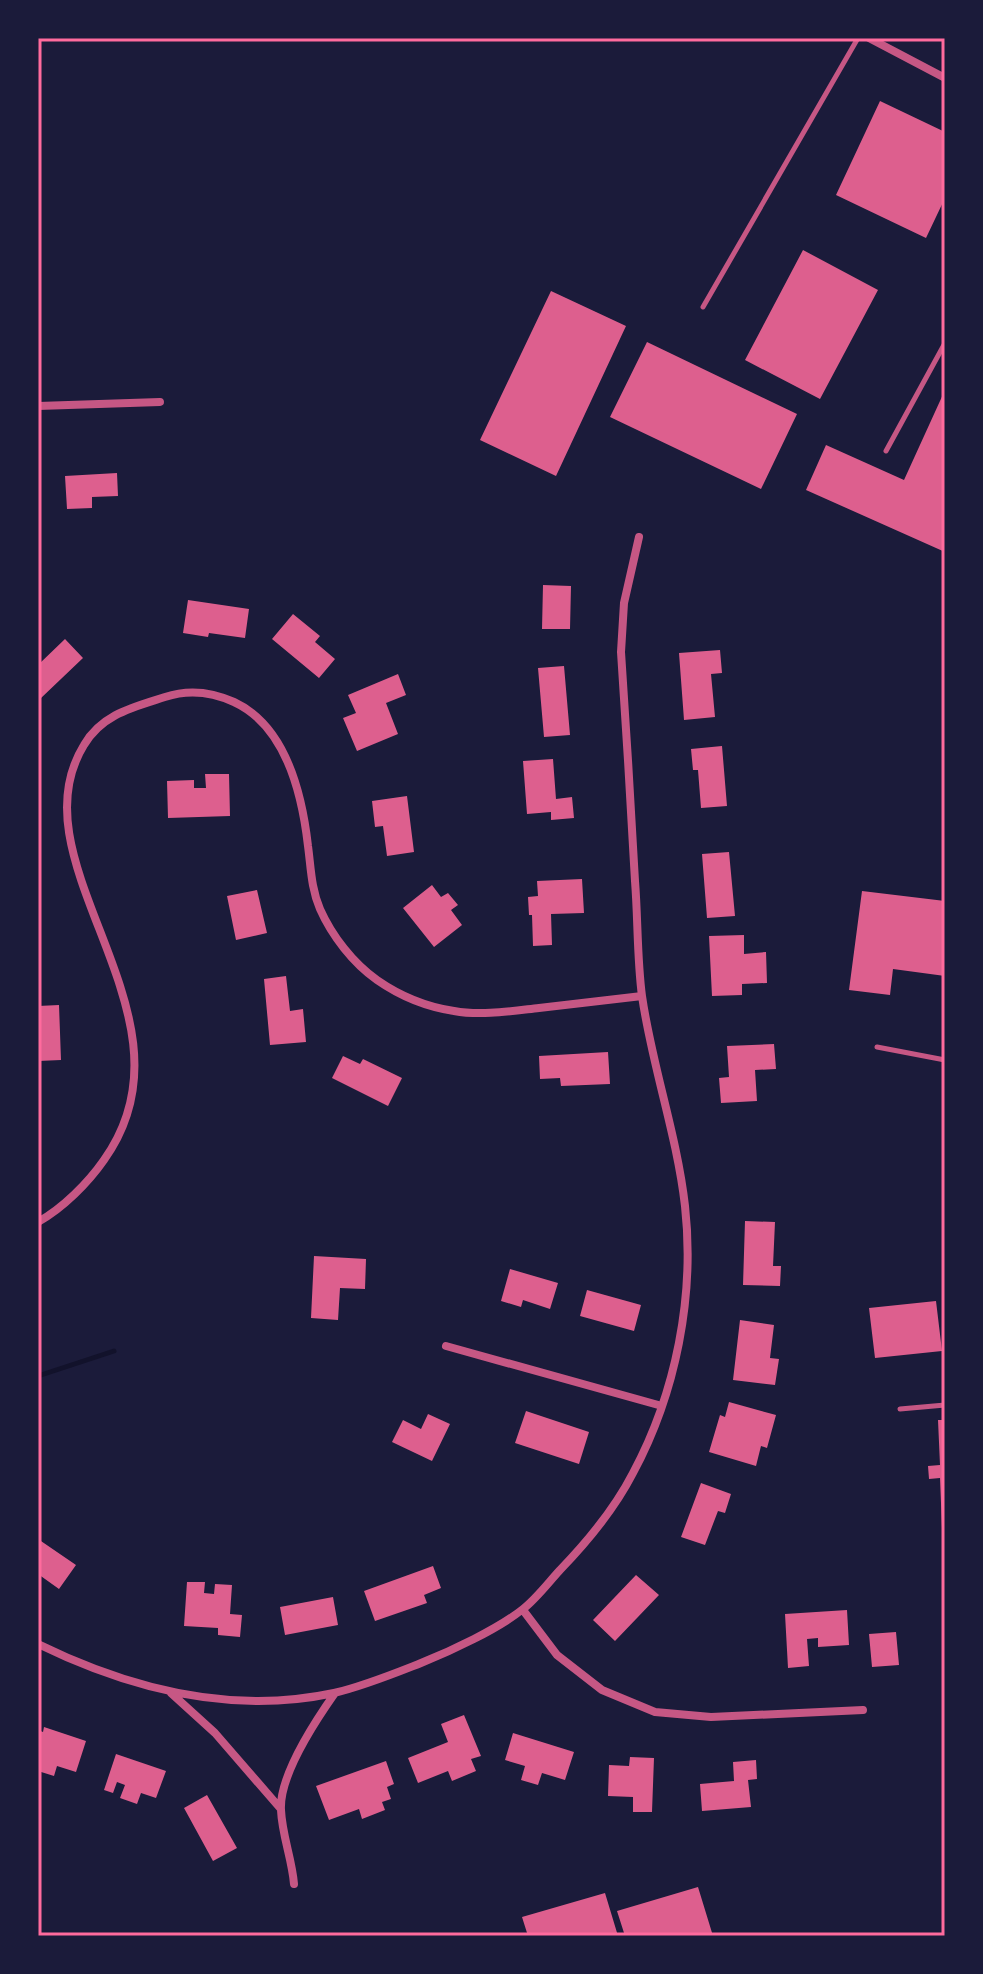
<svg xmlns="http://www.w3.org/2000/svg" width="983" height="1974" font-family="Roboto,sans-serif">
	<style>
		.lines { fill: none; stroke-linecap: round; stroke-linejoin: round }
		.stream { stroke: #12122b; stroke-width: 5 }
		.building { fill: #dd5f8e }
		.service { stroke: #c65784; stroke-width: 5 }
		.minor { stroke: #c65784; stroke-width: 8 }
		.neatline { fill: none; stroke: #ff6b9d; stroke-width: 3 }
	</style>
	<rect width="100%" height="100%" fill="#1b1b3a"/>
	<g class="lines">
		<path class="stream" d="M38 1376 114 1351"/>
	</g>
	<path class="building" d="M880 101 945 132V198L926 238 836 195Z
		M803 250 878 290 820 399 745 360Z
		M551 291 626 326 556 476 480 440Z
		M647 342 797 414 761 489 610 417Z
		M945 390V552L806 490 826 445 904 480Z
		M117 473 118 496 92 497V508L67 509 65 476Z
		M543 585 571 586 570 629H542Z
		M188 600 249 609 245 638 209 633 208 637 183 633Z
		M293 614 320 636 315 642 335 659 319 678 272 639Z
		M65 639 83 658 40 699 38 665Z
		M720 650 722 673 711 674 715 717 684 720 679 653Z
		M564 666 570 735 544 737 538 668Z
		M398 674 406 695 386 703 398 734 357 751 343 718 356 713 348 695Z
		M722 746 727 806 701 808 698 770H693L691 749Z
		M553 759 556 799 572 797 574 818 551 820V812L527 814 523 761Z
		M205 774H229L230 816 168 818 167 781 194 780V788H206Z
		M407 796 414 852 387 856 383 826 375 827 372 801Z
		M729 852 735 916 707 918 702 854Z
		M582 879 584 913 551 914 552 945 533 946 532 915H529L528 897 538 896 537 881Z
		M432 885 441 897 448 893 458 905 451 910 462 925 434 947 403 908Z
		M257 890 267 933 236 940 227 896Z
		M862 891 945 901V976L893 969 890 995 849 990Z
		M744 935V954L766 952 767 983 742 984V995L712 996 709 936Z
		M286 976 290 1011 303 1009 306 1042 270 1045 264 979Z
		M59 1005 61 1060 38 1061V1006Z
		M774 1044 776 1069 755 1070 757 1101 721 1103 719 1078 729 1077 727 1046Z
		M608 1052 610 1084 561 1086 560 1078 540 1079 539 1056Z
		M343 1056 360 1064 363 1059 402 1078 388 1106 332 1078Z
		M745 1221 775 1222 773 1266H781L780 1286 743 1285Z
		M314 1256 366 1259 365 1289 340 1288 338 1320 311 1318Z
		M510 1269 558 1283 550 1309 523 1300 521 1307 501 1301Z
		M587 1290 641 1305 634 1331 580 1316Z
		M936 1301 942 1351 875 1358 869 1308Z
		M740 1320 774 1325 770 1358 779 1359 775 1385 733 1380Z
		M729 1402 776 1415 767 1448 761 1446 756 1466 709 1452 720 1415 725 1417Z
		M526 1411 589 1432 579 1464 515 1443Z
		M428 1414 450 1424 432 1461 392 1442 403 1420 421 1429Z
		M938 1420H945V1528H942L940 1478 929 1479 928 1466 940 1465Z
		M701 1483 731 1494 725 1513 718 1511 705 1545 681 1537Z
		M38 1539 76 1565 59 1589 38 1574Z
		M433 1566 441 1588 424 1595 427 1603 375 1621 364 1591Z
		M636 1575 659 1595 615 1641 593 1620Z
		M187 1582H205L204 1593 214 1594 215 1584 232 1585 230 1614 242 1615 240 1637 218 1635V1628L184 1626Z
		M333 1597 338 1625 285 1635 280 1607Z
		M847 1610 849 1645 818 1647V1638L807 1639 809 1666 788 1668 785 1614Z
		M896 1632 899 1665 872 1667 869 1634Z
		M464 1715 481 1756 471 1759 476 1771 452 1781 448 1771 418 1783 408 1758 448 1742 441 1724Z
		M44 1727 86 1741 76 1772 57 1766 54 1776 38 1771V1730L43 1732Z
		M513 1733 574 1752 565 1780 542 1773 538 1785 521 1780 525 1766 505 1760Z
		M116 1754 166 1771 156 1798 141 1793 137 1804 120 1798 125 1785 117 1782 113 1793 104 1790Z
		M630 1757 654 1758 652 1812H633V1797L608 1796 609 1765 629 1766Z
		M756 1760 757 1779 748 1780 751 1807 702 1811 700 1784 734 1781 733 1762Z
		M386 1761 394 1784 387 1787 391 1799 382 1802 385 1810 362 1819 359 1809 329 1820 316 1786Z
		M207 1795 237 1848 213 1861 184 1808Z
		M698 1887 713 1936H625L617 1911Z
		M605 1893 618 1936H528L522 1917Z"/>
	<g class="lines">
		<path class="service" d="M703 307 858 38
			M886 451 945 343
			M877 1047 945 1060
			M900 1409 945 1405"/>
		<path class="minor" d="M869 38 945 78
			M38 406 160 402
			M38 1222C63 1208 88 1183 104 1160 207 1016 10 865 84 745 102 714 134 707 165 697 189 689 212 692 234 702 286 726 302 793 308 846 311 868 311 888 320 909 332 936 353 963 377 980 400 996 427 1007 454 1011 481 1016 512 1011 539 1008 573 1004 608 1000 642 996
			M446 1346 662 1406
			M523 1610 557 1655 602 1690 655 1712 711 1717 863 1710
			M38 1644C130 1689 232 1715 334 1693 364 1686 393 1674 421 1663 451 1651 498 1629 523 1609 536 1599 548 1583 560 1570 588 1541 614 1510 633 1473 676 1393 695 1296 685 1206 677 1135 652 1066 642 996 637 958 638 919 635 881 631 805 626 728 621 652L624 603 639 537
			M171 1693 215 1733 280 1808
			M294 1884C292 1859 282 1835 281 1810 279 1776 316 1720 335 1693"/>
	</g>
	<rect width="983" height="1974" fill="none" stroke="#1b1b3a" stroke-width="80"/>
	<rect x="40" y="40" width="903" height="1894" class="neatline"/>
</svg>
